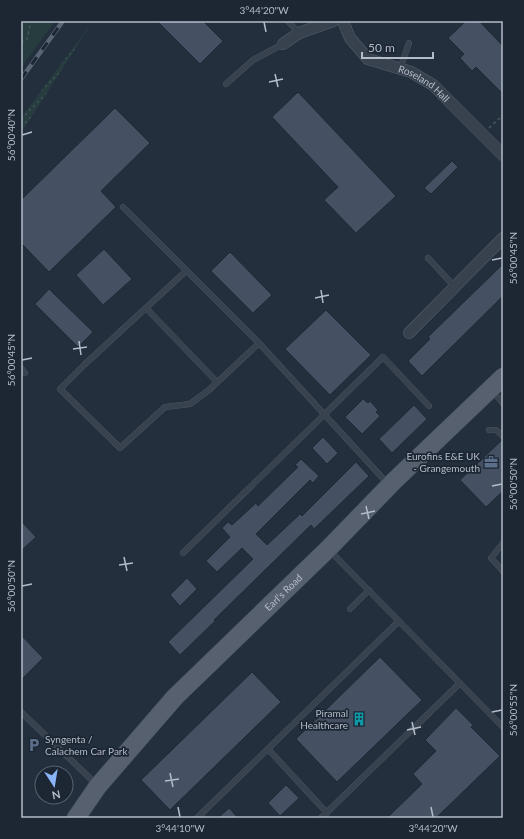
<svg xmlns="http://www.w3.org/2000/svg" width="524" height="839" font-family="Lato,sans-serif">
	<style>
		.grass { fill: url(#grass-dots) }
		.park { fill: #263c3f }
		.building { fill: #455162; stroke: #1f2835 }
		.lines { fill: none; stroke-linecap: round; stroke-linejoin: round }
		.service-casing { stroke: #565f6c; stroke-width: 6 }
		.minor-casing { stroke: #565f6c; stroke-width: 12 }
		.primary-casing { stroke: #414a57; stroke-width: 19 }
		.path { stroke: #44595c; stroke-width: 1.5; stroke-dasharray: 3 3; stroke-linecap: butt }
		.service { stroke: #38414e; stroke-width: 5.5 }
		.minor { stroke: #38414e; stroke-width: 11 }
		.primary { stroke: #56606e; stroke-width: 18 }
		.rail-casing { stroke: #5a6575; stroke-width: 4.5 }
		.rail { stroke: #1d2633; stroke-width: 3; stroke-dasharray: 9; stroke-linecap: butt }
		.ticks { fill: none; stroke: #b4bcc9; stroke-width: 1.5 }
		.labels { text-anchor: middle; dominant-baseline: central; stroke-width: 3.5; stroke-linejoin: round; paint-order: stroke }
		.street-label { font-size: 10px; fill: #b4bcc9; stroke: #1d2633 }
		.poi-label { font-size: 10px; fill: #b4bcc9; stroke: #1d2633; text-anchor: end }
		.neatline { fill: none; stroke: #b4bcc9; stroke-width: 1.5 }
		.ticks-label { font-size: 10px; text-anchor: middle; fill: #b4bcc9 }
	</style>
	<defs>
		<pattern id="grass-dots" width="8" height="8" patternUnits="userSpaceOnUse"><rect width="8" height="8" fill="#263c3f"/><path d="M2 2h.1M6 6h.1" fill="none" stroke="#435659" stroke-width="1.8" stroke-linecap="round"/></pattern>
	</defs>
	<rect width="100%" height="100%" fill="#242f3e"/>
	<path class="grass" d="M91 24 21 133V118Z"/>
	<path class="park" d="M21 21H55L21 68Z"/>
	<path class="building" d="M157 21H203L223 41 200 64Z
		M466 21H479L503 46V94L476 67 472 71 460 58 464 54 448 38Z
		M298 92 396 196 356 233 324 200 338 187 272 117Z
		M115 108 150 143 101 191 116 207 49 272 21 243V200Z
		M452 161 458 167 431 194 424 188Z
		M104 249 132 279 103 305 76 275Z
		M230 252 272 295 253 313 211 271Z
		M503 264V296L422 376 408 361 430 339 428 337Z
		M49 289 93 332 78 347 35 304Z
		M326 310 371 355 330 395 285 349Z
		M363 399 368 403 370 401 378 410 376 412 380 416 362 434 345 417Z
		M414 405 427 419 392 453 379 439Z
		M323 437 338 453 327 464 312 448Z
		M502 440H503V491L486 507 460 480Z
		M301 459 319 476 313 483 310 480 256 534 267 545 300 514 302 516 356 462 369 476 314 529 311 525 214 620 215 621 180 655 168 642 253 559 242 548 217 572 206 561 230 537 222 528 228 522 232 525 256 503 258 506 298 467 295 465Z
		M21 521 36 537 21 551Z
		M187 578 197 589 180 606 170 595Z
		M21 635 43 658 21 680Z
		M380 657 422 700 337 782 296 739Z
		M252 672 281 702 170 810 141 780Z
		M456 708 473 725 471 727 500 756 436 818H387L422 784 413 774 436 751 425 740Z
		M286 785 299 798 280 816 268 803Z
		M229 808 238 818H218Z"/>
	<g class="lines">
		<g class="service-casing">
			<path id="service" d="M288 21 299 33
				M400 69 409 43
				M226 84 253 60 283 44
				M123 207 259 343 388 484
				M428 258 455 287
				M186 271 84 365 60 389 120 448 165 407 190 404 209 390 259 343
				M146 308 217 382
				M21 368 25 373
				M492 391 503 403
				M489 430H496L503 436
				M503 543 491 558 503 571
				M330 551 503 727
				M183 553 383 357 429 406
				M350 609 369 590
				M21 712 96 784
				M268 749 327 813
				M197 818 399 621
				M321 818 460 683"/>
		</g>
		<g class="minor-casing">
			<g id="minor">
				<path id="s1" d="M343 21 350 38 368 59 411 72 433 85 503 155"/>
				<path d="M283 44 299 33 333 21"/>
				<path d="M409 333 503 238"/>
			</g>
		</g>
		<g class="primary-casing">
			<g id="primary">
				<path id="s2" d="M76 818 98 786 175 697 328 549 394 481 503 377"/>
			</g>
		</g>
		<path class="path" d="M21 43 27 39 31 21
			M489 128 503 115"/>
		<use href="#service" class="service"/>
		<use href="#minor" class="minor"/>
		<use href="#primary" class="primary"/>
		<g class="rail-casing">
			<path id="rail" d="M21 79 63 21"/>
		</g>
		<use href="#rail" class="rail"/>
	</g>
	<path class="ticks" d="M264 22 266 32M275 74 278 87M269 82 283 79M22 135 32 132M492 260 502 258M321 290 323 303M315 298 329 295M79 341 81 355M73 349 87 347M22 360 32 358M492 486 502 484M366 506 369 519M361 514 375 511M124 557 127 571M119 565 133 563M22 586 32 584M492 712 502 710M412 722 415 735M407 730 421 727M170 773 173 787M165 781 179 779M178 807 180 817M431 807 433 817"/>
	<defs>
		<g id="office-bare" transform="scale(1.08)"><path d="M-6-3h4V-5.5h4V-3h4V5H-6ZM-1-4.5V-3h2v-1.5ZM-6 0V1H6V0Z" fill="#5c6f8a" stroke="#1d2633" stroke-width="2.5" paint-order="stroke"/></g>
		<g id="building-bare" transform="scale(1.08)"><path d="M-4-6H4V6H1V3H-1V6H-4ZM-2.5-4.3h1.7v1.8h-1.7ZM.8-4.3h1.7v1.8H.8ZM-2.5-1h1.7V.8h-1.7ZM.8-1h1.7V.8H.8Z" fill="#0f9aa8" stroke="#1d2633" stroke-width="2.5" paint-order="stroke"/></g>
		<g id="parking-bare" transform="scale(1.08)"><path d="M-3.5-5.5H1a3.5 3.5 0 0 1 0 7H-1V5.5H-3.5ZM-1-3.4V-.6H.8a1.4 1.4 0 0 0 0-2.8Z" fill="#5c6f8a" stroke="#1d2633" stroke-width="2.5" paint-order="stroke"/></g>
	</defs>
	<g fill-rule="evenodd">
		<use href="#office-bare" x="491" y="462"/>
		<use href="#building-bare" x="359" y="719"/>
		<use href="#parking-bare" x="34" y="745"/>
	</g>
	<g class="labels">
		<g class="street-label">
			<text stroke="none"><textPath href="#s1" startOffset="108">Roseland Hall</textPath></text>
			<text stroke="none"><textPath href="#s2" startOffset="307">Earl's Road</textPath></text>
		</g>
		<g class="poi-label">
			<text x="480" y="456">Eurofins E&amp;E UK<tspan x="480" dy="12">- Grangemouth</tspan></text>
			<text x="348" y="713">Piramal<tspan x="348" dy="12">Healthcare</tspan></text>
			<text x="45" y="739" text-anchor="start">Syngenta /<tspan x="45" dy="12">Calachem Car Park</tspan></text>
		</g>
	</g>
	<rect width="524" height="839" fill="none" stroke="#1d2633" stroke-width="44"/>
	<g transform="translate(54 785) rotate(168)"><circle r="19" fill="#1d2633" stroke="#59626f"/>
	<path d="M0-3L7 15L0 10L-7 15Z" fill="#8ab4f8"/>
	<text y="-6" font-size="11" font-weight="bold" text-anchor="middle" fill="#b4bcc9">N</text>
	</g>
	<path d="M362 52v6h71v-6" fill="none" stroke="#b4bcc9" stroke-width="2"/>
	<text x="368" y="52" font-size="12" fill="#b4bcc9" stroke="#1d2633" stroke-width="3" paint-order="stroke">50 m</text>
	<rect x="22" y="22" width="480" height="795" class="neatline"/>
	<g class="ticks-label">
		<text x="264" y="14">3°44'20"W</text>
		<text transform="translate(11 135) rotate(-90)" y="4">56°00'40"N</text>
		<text transform="translate(513 258) rotate(-90)" y="4">56°00'45"N</text>
		<text transform="translate(11 360) rotate(-90)" y="4">56°00'45"N</text>
		<text transform="translate(513 484) rotate(-90)" y="4">56°00'50"N</text>
		<text transform="translate(11 586) rotate(-90)" y="4">56°00'50"N</text>
		<text transform="translate(513 710) rotate(-90)" y="4">56°00'55"N</text>
		<text x="180" y="832">3°44'10"W</text>
		<text x="433" y="832">3°44'20"W</text>
	</g>
</svg>
